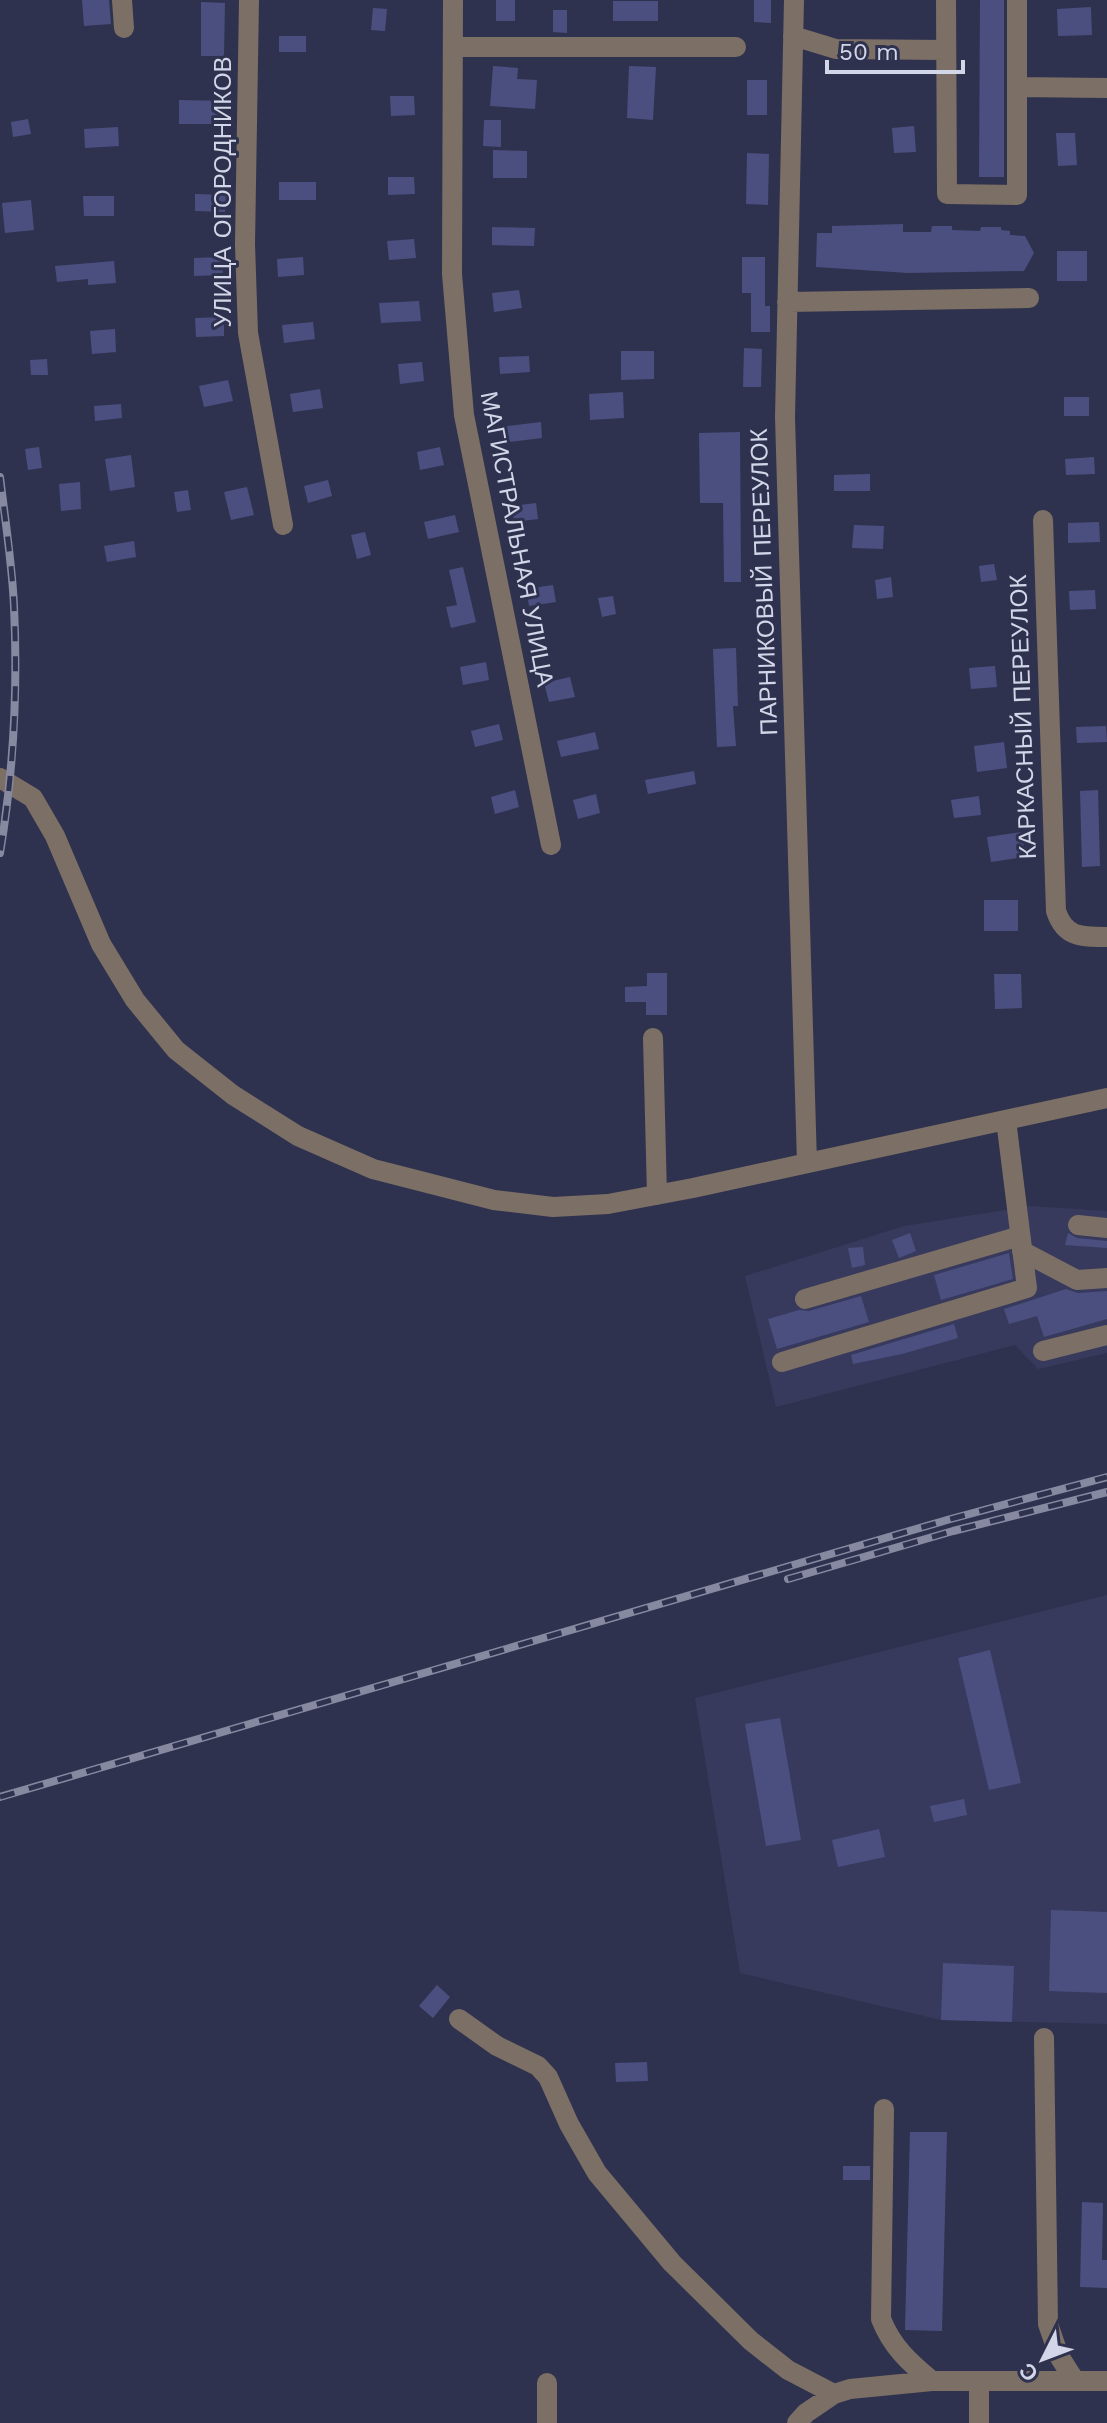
<svg xmlns="http://www.w3.org/2000/svg" width="1107" height="2423" font-family="'Work Sans',sans-serif">
	<style>
		.built { fill: #373a5c }
		.building { fill: #4b4f80 }
		.lines { fill: none; stroke-linecap: round; stroke-linejoin: round }
		.minor { stroke: #7c6f65; stroke-width: 20 }
		.rail-casing { stroke: #8689a0; stroke-width: 8 }
		.rail { stroke: #2f324e; stroke-width: 5; stroke-dasharray: 15; stroke-linecap: butt }
		.labels { text-anchor: middle; dominant-baseline: central; stroke-width: 6; stroke-linejoin: round; paint-order: stroke }
		.street-label { font-size: 24px; fill: #d3d6e8; stroke: #2f324e }
	</style>
	<rect width="100%" height="100%" fill="#2f324e"/>
	<path class="built" d="M1030 1206 1107 1211V1353L1038 1369 1015 1345 776 1407 745 1276 904 1226Z
		M1107 1595V2024L941 2020 740 1973 695 1698Z"/>
	<path class="building" d="M82 0H109L111 24 84 26Z
		M496 0H515V21H496Z
		M754 0H771V23L754 22Z
		M980 0H1004V177H979Z
		M613 1H658V21H613Z
		M201 2 225 3 224 56H201Z
		M1091 7 1092 35 1058 36 1057 9Z
		M373 8 387 9 385 31 371 30Z
		M553 10H567V33L553 32Z
		M279 36H306V52H279Z
		M493 66 518 68 517 79 537 80 535 109 490 106Z
		M629 66 656 67 653 120 627 118Z
		M747 80H767V115H747Z
		M390 96H414L415 115 391 116Z
		M179 100 226 101V124H179Z
		M28 119 31 134 13 137 11 122Z
		M484 120H501V147L483 146Z
		M914 126 916 152 894 153 892 128Z
		M118 127 119 146 85 148 84 129Z
		M1056 133H1075L1077 165 1058 166Z
		M493 150 527 151V178H493Z
		M747 153 769 154 768 205 746 204Z
		M388 177H414L415 194 388 195Z
		M279 182H316V200H279Z
		M195 194 226 195 225 212 195 211Z
		M83 196H114V216H84Z
		M31 200 34 230 5 233 2 203Z
		M903 224V232H931L932 226H952V230L980 231 981 227H1001V230L1010 231V235L1025 236 1034 253 1024 271 908 273 816 267 817 233H832V226Z
		M492 227 535 228 534 246 492 245Z
		M414 239 416 258 389 260 387 241Z
		M1057 251H1087V281H1057Z
		M222 257 223 275 194 276V258Z
		M303 257 304 275 278 277 277 259Z
		M742 257H765V306H770V332H751V293H742Z
		M114 261 116 283 88 285V279L57 282 55 266Z
		M519 290 522 308 494 312 492 293Z
		M419 301 421 321 381 323 379 303Z
		M224 317V336L196 337 195 318Z
		M313 322 315 339 284 343 282 325Z
		M115 329 116 352 92 354 90 331Z
		M744 348 762 349 761 387H743Z
		M621 351H654V379L621 380Z
		M529 356 530 372 500 374 499 357Z
		M47 359 48 375H31L30 360Z
		M422 362 424 381 400 384 398 364Z
		M228 380 233 401 204 407 199 386Z
		M320 389 323 408 293 412 290 394Z
		M623 392 624 418 590 420 589 394Z
		M1064 397H1089V416H1064Z
		M121 404 122 418 95 421 94 406Z
		M541 422 542 438 509 442 507 426Z
		M740 432 741 582H724L723 503H700L699 433Z
		M39 447 42 468 28 470 25 449Z
		M440 447 444 465 420 470 417 452Z
		M131 455 135 487 110 491 105 459Z
		M1094 457 1095 474 1066 475 1065 459Z
		M870 474V491H834V475Z
		M328 480 332 496 308 503 304 486Z
		M80 482 81 509 61 511 59 484Z
		M247 487 254 515 231 520 224 492Z
		M188 490 191 510 177 512 174 492Z
		M536 503 538 519 514 522 512 506Z
		M455 515 459 532 428 539 424 522Z
		M1099 522 1100 542 1068 543V523Z
		M854 525 884 526 883 549 852 548Z
		M365 532 371 555 357 559 351 535Z
		M134 541 136 557 107 562 104 546Z
		M994 564 997 580 981 582 979 566Z
		M463 567 476 622 451 628 446 607 457 605 449 570Z
		M891 577 893 597 877 599 875 580Z
		M553 585 556 602 529 606 526 589Z
		M1095 590 1096 609 1070 610 1069 591Z
		M613 596 616 614 602 617 598 598Z
		M736 648 738 706H733L736 746 717 747 713 649Z
		M486 662 489 680 463 685 460 667Z
		M995 666 997 687 971 689 969 668Z
		M570 677 575 697 549 702 544 683Z
		M499 724 503 740 475 747 471 731Z
		M1106 726 1107 742 1077 743 1076 727Z
		M595 732 599 749 561 757 557 741Z
		M1004 742 1007 768 977 772 974 746Z
		M694 771 696 784 648 794 645 780Z
		M515 790 519 807 495 814 491 797Z
		M1098 790 1100 866 1082 867 1080 791Z
		M596 794 600 813 578 819 573 800Z
		M979 796 981 815 954 818 951 800Z
		M1022 832 1025 857 991 862 987 837Z
		M984 900H1018V931H984Z
		M647 973H667V1015H646V1002H625V987L647 986Z
		M994 974H1021L1022 1008 995 1009Z
		M910 1233 916 1251 899 1258 892 1240Z
		M1068 1233 1077 1238 1107 1241V1248L1065 1245Z
		M863 1247 865 1265 852 1268 848 1248Z
		M1009 1253 1013 1279 941 1300 934 1275Z
		M1066 1289 1078 1293 1107 1291V1319L1044 1337 1037 1316 1009 1324 1004 1309Z
		M861 1296 869 1322 777 1349 768 1319 799 1310 809 1311Z
		M954 1324 958 1338 902 1354 853 1364 851 1355Z
		M990 1650 1021 1783 989 1790 958 1658Z
		M780 1718 801 1840 766 1846 745 1724Z
		M964 1799 967 1815 934 1822 930 1806Z
		M879 1829 885 1857 838 1867 832 1840Z
		M1051 1910 1107 1912V1993L1049 1991Z
		M943 1963 1014 1966 1012 2022 941 2020Z
		M437 1985 450 1997 433 2018 419 2006Z
		M647 2062 648 2081 616 2082 615 2063Z
		M910 2132H947L942 2331 905 2330Z
		M843 2166H870V2180H843Z
		M1082 2202 1103 2203 1102 2260H1107V2288L1080 2287Z"/>
	<g class="lines">
		<path class="minor" d="M122 0 124 28
			M249 0 245 244 248 333 283 525
			M453 0 452 274 464 415 551 845
			M794 0 785 417 807 1163
			M946 0 947 194 1017 195V0
			M793 36 836 49 946 50
			M453 47H736
			M1017 87 1107 88
			M787 302 1029 298
			M1043 520 1056 911C1065 938 1082 937 1107 937
			M0 778 33 798 55 836 101 944 135 1000 176 1050 233 1095 298 1136 373 1169 494 1200 553 1207 608 1204 693 1188 1107 1098
			M653 1038 657 1195
			M1078 1225 1107 1228
			M1022 1251 1077 1280 1107 1278
			M805 1299 1020 1236
			M1043 1351 1107 1335
			M782 1362 1027 1288 1006 1120
			M459 2019 497 2046 538 2066 548 2077 569 2124 597 2173 672 2263 751 2341 788 2370 834 2394
			M1044 2038 1048 2324 1059 2356 1075 2381
			M884 2109 881 2319C892 2347 910 2363 932 2381
			M547 2423V2383
			M797 2423 806 2413 834 2394 850 2389 932 2381H1107
			M979 2423V2383"/>
		<g class="rail-casing">
			<path id="rail" d="M0 477C5 519 12 563 14 606 18 690 14 769 0 853
				M788 1579 953 1531 1107 1492
				M0 1797 947 1520 1107 1477"/>
		</g>
		<use href="#rail" class="rail"/>
	</g>
	<g class="labels">
		<g class="street-label">
			<text transform="translate(223 192) rotate(-90)">УЛИЦА ОГОРОДНИКОВ</text>
			<text transform="translate(517 539) rotate(79)">МАГИСТРАЛЬНАЯ УЛИЦА</text>
			<text transform="translate(764 582) rotate(-92)">ПАРНИКОВЫЙ ПЕРЕУЛОК</text>
			<text transform="translate(1023 717) rotate(-92)">КАРКАСНЫЙ ПЕРЕУЛОК</text>
		</g>
	</g>
	<g transform="translate(1043 2359) rotate(228)" stroke="#2f324e" stroke-width="6" paint-order="stroke">
	<path d="M0-6L14 30L0 20L-14 30Z" fill="#d3d6e8"/>
	<text y="-12" font-size="22" font-weight="bold" text-anchor="middle" fill="#d3d6e8">С</text>
	</g>
	<path d="M827 60v12h136v-12" fill="none" stroke="#d3d6e8" stroke-width="4"/>
	<text x="839" y="60" font-size="24" fill="#d3d6e8" stroke="#2f324e" stroke-width="6" paint-order="stroke">50 m</text>
</svg>
